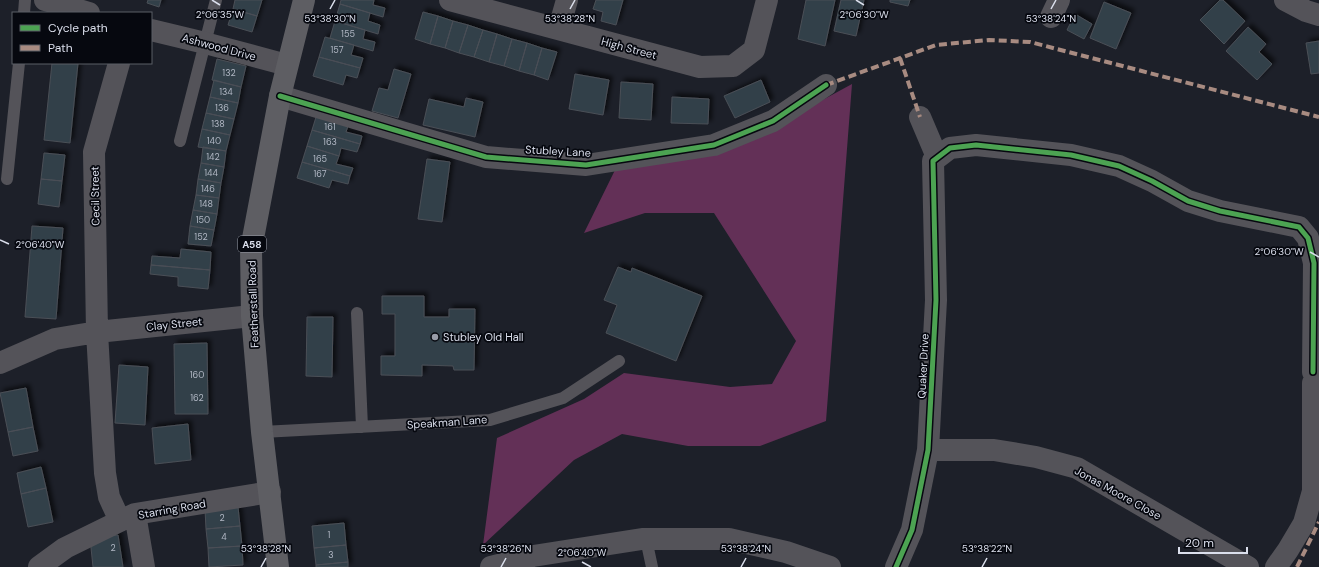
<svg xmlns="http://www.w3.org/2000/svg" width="1319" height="567" font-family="'DM Sans',sans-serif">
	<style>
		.forest { fill: #633057 }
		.building { fill: #333f4a; stroke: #4a4f56; filter: url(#shadow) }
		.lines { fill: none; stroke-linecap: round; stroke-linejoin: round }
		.service { stroke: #545359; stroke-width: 12 }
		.minor { stroke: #545359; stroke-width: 22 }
		.trunk { stroke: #5e5e63; stroke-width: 22 }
		.quiet { stroke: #a88b81; stroke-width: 4; stroke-dasharray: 8 4; stroke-linecap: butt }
		.cycleway-casing { stroke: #06080f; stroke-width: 8 }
		.cycleway { stroke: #4ca352; stroke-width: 5 }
		.ticks { fill: none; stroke: #dbdfec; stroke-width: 1.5 }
		.poi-dot { fill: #989ca8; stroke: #06080f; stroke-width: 1.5 }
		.labels { text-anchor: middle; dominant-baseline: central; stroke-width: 3.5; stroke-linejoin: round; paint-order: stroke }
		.number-label { font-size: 9px; fill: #b1b7c4 }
		.shield { fill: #06080f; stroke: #9b9eaa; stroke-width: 1 }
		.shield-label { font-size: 10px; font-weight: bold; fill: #dbdfec }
		.street-label { font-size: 11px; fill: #dbdfec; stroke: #06080f }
		.poi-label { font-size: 11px; fill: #dbdfec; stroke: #06080f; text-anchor: start }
		.ticks-label { font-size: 10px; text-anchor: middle; fill: #dbdfec; stroke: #06080f; stroke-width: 3.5; stroke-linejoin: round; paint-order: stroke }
	</style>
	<defs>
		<filter id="shadow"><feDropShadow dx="3.5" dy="-3.5" stdDeviation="2" flood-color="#0009"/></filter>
	</defs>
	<rect width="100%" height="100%" fill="#1d2029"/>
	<path class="forest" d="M852 84 826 421 760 446H688L622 434 574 460 483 545 497 438 584 399 624 373 730 387 772 384 796 341 714 213H645L584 233 616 168 784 121Z"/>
	<path class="building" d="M148 0H161L159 7 147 3Z
		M235 0H262L257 16 233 9Z
		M341 0H374L373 5 385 8 383 17 340 4Z
		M596 0H623L616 25 601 21 603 12 593 9Z
		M806 0H835L825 46 798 39Z
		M841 0H864L856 36 834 31Z
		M890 0H910L908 6 890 2Z
		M1220 0H1223L1245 21 1224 44 1200 20Z
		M1104 2 1131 13 1116 49 1090 38Z
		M340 4 370 13 368 21 380 25 378 34 335 21Z
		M233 9 257 16 252 32 228 25Z
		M423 12 438 16 430 44 415 39Z
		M1075 14 1092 24 1084 39 1067 30Z
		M438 16 453 21 445 48 430 44Z
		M335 21 365 30 363 39 375 42 373 51 330 38Z
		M453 21 468 25 459 53 445 48Z
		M468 25 483 30 474 57 459 53Z
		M1248 27 1266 44 1259 52 1272 64 1257 80 1226 51Z
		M483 30 497 34 489 62 474 57Z
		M497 34 512 39 504 66 489 62Z
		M325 37 354 45 351 55 363 58 360 68 319 57Z
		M512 39 527 43 519 71 504 66Z
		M1319 41V73L1311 74 1306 43Z
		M527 43 542 48 534 75 519 71Z
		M542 48 557 52 548 80 534 75Z
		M319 57 360 68 357 78 346 75 343 85 313 76Z
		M217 59 246 66 241 87 212 80Z
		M52 63H78L70 143 44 140Z
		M394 69 411 74 398 118 372 111 379 88 388 90Z
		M575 74 609 80 603 115 569 109Z
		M214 80 241 87 238 103 210 97Z
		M761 80 770 102 735 118 724 96Z
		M621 82 653 84 651 120 619 118Z
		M210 97 238 103 234 119 206 113Z
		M672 97 709 99 708 124 671 123Z
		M466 98 483 102 475 137 423 125 429 99 464 107Z
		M206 113 234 119 230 135 202 129Z
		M317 114 349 123 346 132 362 136 360 144 312 130Z
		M202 129 230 135 226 151 198 147Z
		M312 130 360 144 357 152 341 148 339 156 307 146Z
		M307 146 339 156 336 164 353 168 350 176 302 162Z
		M203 147 226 151 224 167 201 163Z
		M44 153 65 155 62 181 41 179Z
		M427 159 450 162 442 222 418 219Z
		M302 162 350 176 348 184 332 180 329 188 297 178Z
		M201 163 224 167 221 183 198 179Z
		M41 179 62 181 59 207 38 204Z
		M198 179 221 183 219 198 196 195Z
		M196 195 219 198 217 214 193 210Z
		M193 210 217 214 214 230 190 226Z
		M32 226 63 228 56 319 25 317Z
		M190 226 214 230 211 246 188 244Z
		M181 249 211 252 210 270 151 265 152 256 180 258Z
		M151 265 210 270 208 289 178 286V277L150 274Z
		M618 267 631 272 632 268 702 296 676 361 606 333 617 305 604 300Z
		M382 296H424V317H449V309H475L474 370H454L453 366 422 365V376L381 375V356H395V314H382Z
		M307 317H333L332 377 306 376Z
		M207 343 208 414H175L174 344Z
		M119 365 148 367 145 425 115 423Z
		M26 388 33 427 8 432 0 393Z
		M188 424 191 460 155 464 152 428Z
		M33 427 38 451 13 456 8 432Z
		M41 467 46 488 21 494 17 473Z
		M46 488 53 522 28 527 21 494Z
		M238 507 240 526 206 529 205 509Z
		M344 523 346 545 314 548 312 526Z
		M240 526 242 546 208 548 206 529Z
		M118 535 123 567H93L90 538Z
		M346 545 348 562 316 565 314 548Z
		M242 546 243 565 209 567 208 548Z
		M348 562V567H316V565Z"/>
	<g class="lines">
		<path class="service" d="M24 13 25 0
			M180 141 216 0
			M7 179 19 63
			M357 313 362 427
			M262 432 490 420 563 398 619 361
			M646 539 652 567"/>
		<path class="minor" d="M45 0 89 13
			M450 0 700 67 733 66 754 50 767 0
			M1285 0 1306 11 1319 15
			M1051 17 1059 0
			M559 28 567 0
			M151 30 205 43 287 65
			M119 63 94 152 97 332 105 473 109 497 120 521
			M280 96 486 157 586 165 714 145 773 121 826 85
			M920 117 937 157
			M0 363 55 339 97 332 252 316
			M928 450H994L1036 457 1077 468 1248 567
			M135 514 144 567
			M39 567 65 548 120 521 135 514 270 492
			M491 567 533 556 642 539H729L786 552 830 567
			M896 567 912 530 928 450 936 300 933 161 950 148 976 145 1071 155 1119 166 1152 181 1188 201 1220 211 1299 227 1308 238 1314 263 1313 372
			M1276 567 1288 550 1304 523 1313 491V383"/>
		<path class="trunk" d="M278 567 262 432 252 316 251 249 280 96 304 0"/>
		<path class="quiet" d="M900 58 920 117
			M826 85 936 45 989 40 1030 42 1319 117
			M1297 567 1319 522"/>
		<g class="cycleway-casing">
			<path id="cycleway" d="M280 96 486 157 586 165 714 145 773 121 826 85
				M896 567 912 530 928 450 936 300 933 161 950 148 976 145 1071 155 1119 166 1152 181 1188 201 1220 211 1299 227 1308 238 1314 263 1313 372"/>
		</g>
		<use href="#cycleway" class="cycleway"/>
	</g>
	<path class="ticks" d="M212 0 220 5M856 0 864 5M330 9 335 0M570 9 575 0M1051 9 1056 0M0 240 9 244M1310 252 1319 257M582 562 591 567M261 567 266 558M501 567 506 558M741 567 746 558M982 567 987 558"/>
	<circle class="poi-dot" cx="435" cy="337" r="4"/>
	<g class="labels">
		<g class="number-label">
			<text x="348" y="34">155</text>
			<text x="337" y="50">157</text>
			<text x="229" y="73">132</text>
			<text x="226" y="92">134</text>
			<text x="222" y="108">136</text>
			<text x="218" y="124">138</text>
			<text x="330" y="127">161</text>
			<text x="214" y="141">140</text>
			<text x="330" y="142">163</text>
			<text x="213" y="157">142</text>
			<text x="320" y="159">165</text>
			<text x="211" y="173">144</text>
			<text x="320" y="174">167</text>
			<text x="208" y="189">146</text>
			<text x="206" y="204">148</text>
			<text x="203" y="220">150</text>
			<text x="201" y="237">152</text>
			<text x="197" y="375">160</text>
			<text x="197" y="398">162</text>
			<text x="222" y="518">2</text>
			<text x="329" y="535">1</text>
			<text x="224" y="537">4</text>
			<text x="113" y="548">2</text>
			<text x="331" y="555">3</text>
		</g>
		<rect class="shield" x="238" y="236" width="28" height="16" rx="3"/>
		<g class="shield-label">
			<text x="252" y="244">A58</text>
		</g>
		<g class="street-label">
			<text transform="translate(219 47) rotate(15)">Ashwood Drive</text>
			<text transform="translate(629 48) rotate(15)">High Street</text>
			<text transform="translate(558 151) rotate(3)">Stubley Lane</text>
			<text transform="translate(95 196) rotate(-91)">Cecil Street</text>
			<text transform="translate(253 304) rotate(-92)">Featherstall Road</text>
			<text transform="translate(174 324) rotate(-6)">Clay Street</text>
			<text transform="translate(923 366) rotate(-87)">Quaker Drive</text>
			<text transform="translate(447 422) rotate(-4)">Speakman Lane</text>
			<text transform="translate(1118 493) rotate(29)">Jonas Moore Close</text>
			<text transform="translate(172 509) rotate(-10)">Starring Road</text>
		</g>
		<g class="poi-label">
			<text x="443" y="337">Stubley Old Hall</text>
		</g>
	</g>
	<g class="ticks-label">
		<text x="220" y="18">2°06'35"W</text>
		<text x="864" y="18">2°06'30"W</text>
		<text x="330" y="22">53°38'30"N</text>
		<text x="570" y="22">53°38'28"N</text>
		<text x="1051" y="22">53°38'24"N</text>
		<text x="40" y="248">2°06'40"W</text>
		<text x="1279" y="255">2°06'30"W</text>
		<text x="266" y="552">53°38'28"N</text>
		<text x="506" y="552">53°38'26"N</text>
		<text x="746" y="552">53°38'24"N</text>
		<text x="987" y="552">53°38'22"N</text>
		<text x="582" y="556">2°06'40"W</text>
	</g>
	<rect x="12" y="12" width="140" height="52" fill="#06080f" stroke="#5b5e67"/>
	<rect x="20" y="25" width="20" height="6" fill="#4ca352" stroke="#5b5e67"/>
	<text x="48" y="32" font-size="12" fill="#dbdfec">Cycle path</text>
	<rect x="20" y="45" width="20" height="6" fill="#a88b81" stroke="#5b5e67"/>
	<text x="48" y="52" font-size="12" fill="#dbdfec">Path</text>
	<path d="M1179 547v6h68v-6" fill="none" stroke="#dbdfec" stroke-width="2"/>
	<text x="1185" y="547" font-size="12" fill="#dbdfec" stroke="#06080f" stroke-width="3" paint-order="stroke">20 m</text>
</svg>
